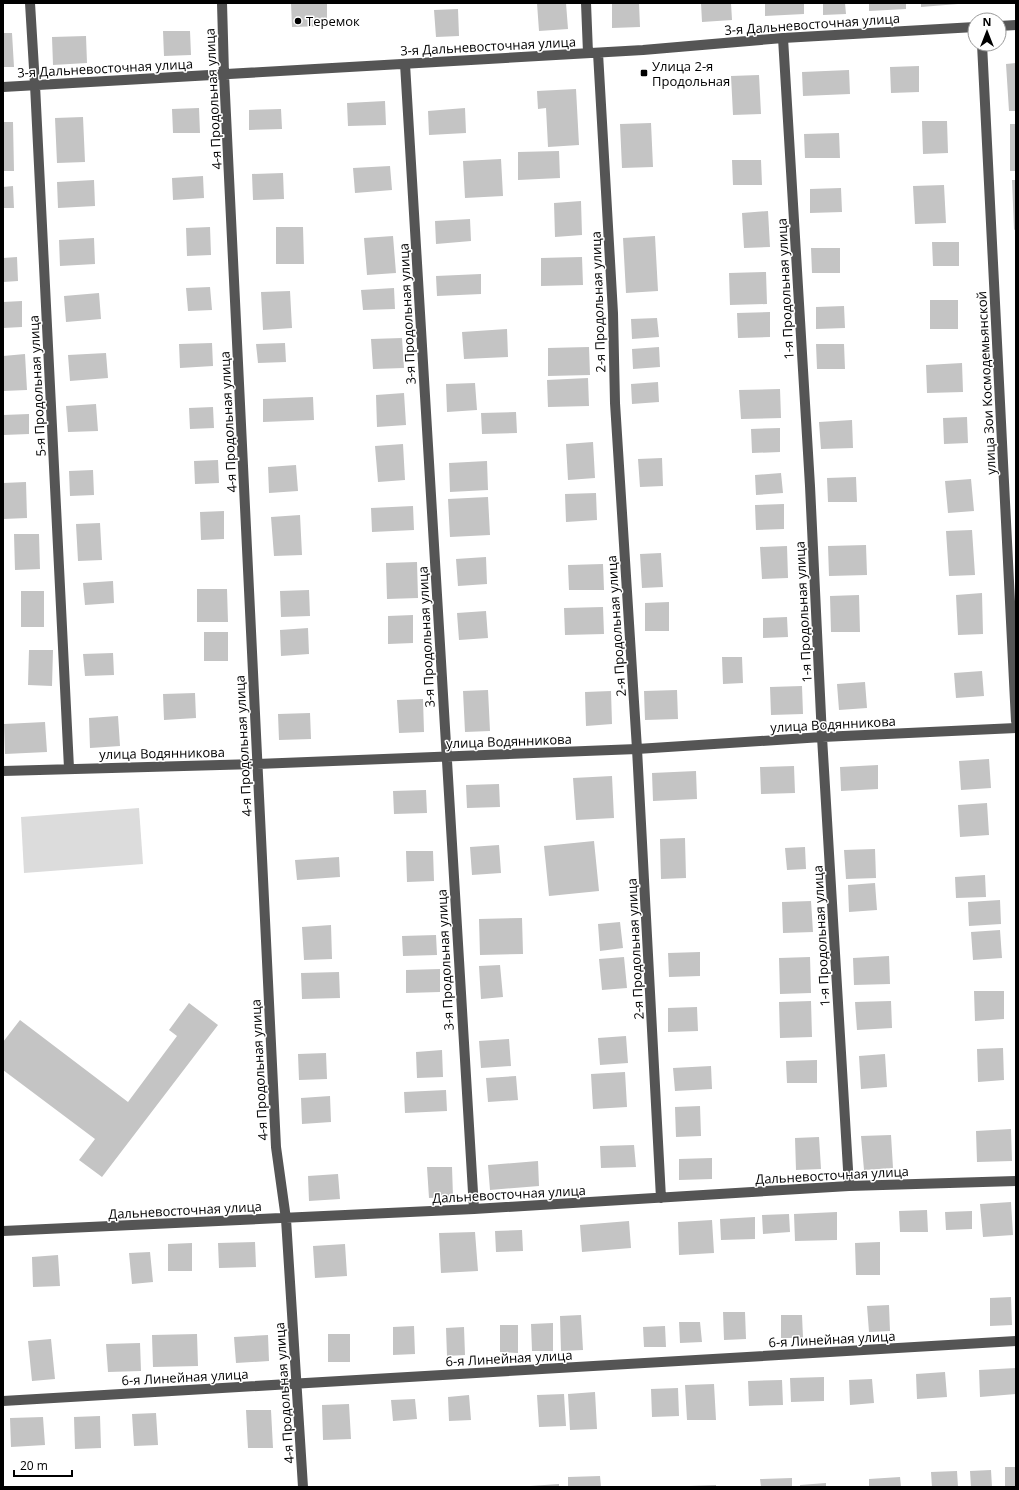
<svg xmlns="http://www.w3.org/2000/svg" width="1019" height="1490" font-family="'Open Sans',sans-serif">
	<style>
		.green { fill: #dcdcdc }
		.building { fill: #c4c4c4 }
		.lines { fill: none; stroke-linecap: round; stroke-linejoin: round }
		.minor { stroke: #555; stroke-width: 10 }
		.poi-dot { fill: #000; stroke: #fff; stroke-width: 1.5 }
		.labels { text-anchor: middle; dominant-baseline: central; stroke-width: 3; stroke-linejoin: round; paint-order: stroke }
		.poi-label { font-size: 13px; fill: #000; stroke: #fff; text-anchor: start }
		.street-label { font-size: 13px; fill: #000; stroke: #fff }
	</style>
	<rect width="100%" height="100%" fill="#fff"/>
	<path class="green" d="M139 808 143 864 24 873 21 817Z"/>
	<path class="building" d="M291 3H327V26L292 27Z
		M537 3H566L568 29 539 31Z
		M612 3H639L640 27 612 28Z
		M701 3H731L732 20 702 22Z
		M765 3H804V14L765 16Z
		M823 3H845L846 14 823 15Z
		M869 3H906V9L869 11Z
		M921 3H958V4L921 7Z
		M458 9 459 36 436 37 434 10Z
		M163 31H190L191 55 164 56Z
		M3 33H12L14 67H3Z
		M86 36 87 63 53 65 52 37Z
		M1016 63V111H1009L1006 64Z
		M919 66V92L891 93 890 67Z
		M849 70 850 94 803 96 802 72Z
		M759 75 761 114 733 115 731 76Z
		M576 89 579 145 548 147 546 108 538 109 537 91Z
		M385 101 386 125 348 126 347 103Z
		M199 108 200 133H173L172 109Z
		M465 108 466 133 429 135 428 111Z
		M281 109 282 129 249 130V110Z
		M83 117 85 162 57 163 55 118Z
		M922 121H947L948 153 923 154Z
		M3 122H13L14 171H3Z
		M651 123 653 167 622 168 620 124Z
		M1010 124H1016V171H1010Z
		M839 133 840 158H805L804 134Z
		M559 151 560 178 518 180V152Z
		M501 159 503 196 465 198 463 161Z
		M732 160H761L762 185H733Z
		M390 166 392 190 355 193 353 168Z
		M283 173 284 199 253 200 252 174Z
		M203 176 204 198 173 200 172 178Z
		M94 180 95 206 58 208 57 182Z
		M1012 180H1016V229L1014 230Z
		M944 185 946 223 915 224 913 186Z
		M13 186 14 208H3V187Z
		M841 188 842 212 810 213V189Z
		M581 201 582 235 555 237 554 203Z
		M768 211 770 247 744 248 742 213Z
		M470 219 471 241 436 244 435 221Z
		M210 227 211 255 187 256 186 228Z
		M276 227H303L304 264H276Z
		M393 236 396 273 367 275 364 238Z
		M655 236 658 291 626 293 623 238Z
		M94 238 95 264 60 266 59 240Z
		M932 242H959V266H933Z
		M811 248H840V273H812Z
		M17 257 18 281 3 282V258Z
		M582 257 583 285 541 286V258Z
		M766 272 767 304 730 305 729 273Z
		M481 274V294L437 296 436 276Z
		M210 287 212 310 188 311 186 288Z
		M394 288 395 309 363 310 361 290Z
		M290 291 292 328 263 330 261 292Z
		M99 293 101 319 66 322 64 296Z
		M930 300H958V329H930Z
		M22 301V327L3 328V302Z
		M844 306 845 328 816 329V307Z
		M770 312V337L738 338 737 313Z
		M657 318 659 337 632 339 631 319Z
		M507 329 508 357 464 359 462 332Z
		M402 338 404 368 373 369 371 339Z
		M212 343 213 366 180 368 179 344Z
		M285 343 286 362 258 363 256 344Z
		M816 344H844L845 369H817Z
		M589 347 590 375 548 376V348Z
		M659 347 660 367 633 369 632 349Z
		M106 353 108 378 70 381 68 355Z
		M25 354 27 390 3 391V356Z
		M962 363 963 392 927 393 926 365Z
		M588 378 589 406 548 407 547 380Z
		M658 382 659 402 632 404 631 384Z
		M475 383 477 410 447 412 446 384Z
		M780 389 781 418 741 419 739 390Z
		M404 393 406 425 377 427 376 395Z
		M313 397 314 420 263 422V399Z
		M96 404 98 431 68 432 66 406Z
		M213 407 214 428 190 429 189 408Z
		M516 412 517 433 482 434 481 413Z
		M29 414V434L3 435V415Z
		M967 417 968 443 944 444 943 418Z
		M852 420 853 448 821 449 819 422Z
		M780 428V452L752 453 751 429Z
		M593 442 595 478 568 480 566 444Z
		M403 444 405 480 378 482 375 446Z
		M662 458 663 486 640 487 638 459Z
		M218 460 219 483 195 484 194 461Z
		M487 461 488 490 450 492 449 463Z
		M296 465 298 491 269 493 268 467Z
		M93 470 94 495 70 496 69 471Z
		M781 473 783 493 756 495 755 475Z
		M856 477 857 502H828L827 478Z
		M971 479 974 511 948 513 945 481Z
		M26 482 27 518 3 519V483Z
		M596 493 597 520 566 522 565 494Z
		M488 497 490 535 450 537 448 499Z
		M784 504V529L756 530 755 505Z
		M413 506 414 530 372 532 371 508Z
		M224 511V539L201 540 200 512Z
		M300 515 302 555 274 556 271 517Z
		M100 523 102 560 78 561 76 524Z
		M972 530 975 575 949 576 946 531Z
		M14 534H39L40 569 15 570Z
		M866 545 867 575 829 576 828 546Z
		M787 546 788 578 762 579 760 547Z
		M661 553 663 587 642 588 640 554Z
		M486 557 487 584 458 586 456 559Z
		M417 562 418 598 387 599 386 563Z
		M603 564 604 590H569L568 565Z
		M113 581 114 603 85 605 83 583Z
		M197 589H227L228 622H197Z
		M309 590 310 616 281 617 280 591Z
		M21 591H44V627H21Z
		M982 593 983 634 958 635 956 595Z
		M859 595 860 632H831L830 596Z
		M669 602V631H645V603Z
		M603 607 604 634 565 635 564 608Z
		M486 611 488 638 459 640 457 613Z
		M413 615V643L388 644V616Z
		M787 617 788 637 763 638V618Z
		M308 628 309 654 281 656 280 630Z
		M204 632H228V661H204Z
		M29 650H53L52 686 28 685Z
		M113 653 114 675 85 676 83 654Z
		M722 657H742L743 683 723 684Z
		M982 671 984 696 956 698 954 673Z
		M865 682 867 708 839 710 837 684Z
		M802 686 803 714 771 715 770 687Z
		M488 690 490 731 465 732 463 691Z
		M677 690 678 719 645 720 644 691Z
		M611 691 612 724 586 726 585 692Z
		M195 693 196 718 164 720 163 694Z
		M423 699 424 732 399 733 397 700Z
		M310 713 311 739 279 740 278 714Z
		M118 716 120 746 90 748 89 718Z
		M45 722 47 752 5 754 4 724Z
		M989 759 991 788 961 790 959 761Z
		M878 765V789L841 791 840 767Z
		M794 766 795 793 761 794 760 767Z
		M696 771 697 799 653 801 652 773Z
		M612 776 614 818 576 820 573 778Z
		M499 784 500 807 467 808 466 785Z
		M426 790 427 813 394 814 393 791Z
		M987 803 989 835 960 837 958 805Z
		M685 838 686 878 661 879 660 839Z
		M594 841 599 891 549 896 544 846Z
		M499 845 501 873 472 875 470 847Z
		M805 847 806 869 787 870 785 848Z
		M875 849 876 878 846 879 844 850Z
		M406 851H433L434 881 407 882Z
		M339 857 340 877 297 880 295 860Z
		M985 875 986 897 956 898 955 877Z
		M875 883 877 910 849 912 848 885Z
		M1000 900 1001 924 969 926 968 902Z
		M811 901 813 932 783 933 782 902Z
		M522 918 523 954 480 955 479 919Z
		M620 922 623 948 600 951 598 924Z
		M331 925 332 959 304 960 302 927Z
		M1000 930 1002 958 973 960 971 932Z
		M436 935 437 955 403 956 402 936Z
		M700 952V976L669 977 668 953Z
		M889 956 890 984 854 985 853 958Z
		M624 957 627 988 602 990 599 959Z
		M810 957 811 993 780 994 779 958Z
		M500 965 503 997 481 999 479 966Z
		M440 969V992L406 993V970Z
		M339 972 340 998 302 999 301 973Z
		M974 991H1004V1019L975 1021Z
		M811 1001 812 1037 780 1038 779 1002Z
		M891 1001 892 1028 857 1030 855 1002Z
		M189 1003 218 1025 102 1177 79 1160 95 1139 3 1070V1042L20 1020 128 1102 177 1036 169 1030Z
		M697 1007 698 1031 668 1032V1008Z
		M626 1036 628 1063 600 1065 598 1038Z
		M509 1039 511 1066 481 1068 479 1041Z
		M1003 1048 1004 1080 978 1082 977 1049Z
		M442 1050 443 1077 417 1078 416 1052Z
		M326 1053 327 1079 299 1080 298 1054Z
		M885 1054 887 1087 861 1089 859 1056Z
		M817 1060V1083H787L786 1061Z
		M711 1066 712 1089 675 1091 673 1068Z
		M625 1072 627 1107 593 1109 591 1074Z
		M516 1076 518 1100 488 1102 486 1078Z
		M446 1090 447 1111 405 1113 404 1092Z
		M330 1096 331 1122 302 1124 301 1098Z
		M700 1106 701 1136 676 1137 675 1107Z
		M1011 1129 1012 1161 977 1162 976 1131Z
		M891 1135 893 1168 864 1170 861 1136Z
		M819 1137 821 1169 796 1170 795 1138Z
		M634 1145 636 1167 601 1168 600 1146Z
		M712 1158V1179L679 1180V1159Z
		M538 1161 539 1186 490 1190 488 1165Z
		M427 1167H452L453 1197 429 1198Z
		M338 1174 340 1199 309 1201 308 1176Z
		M1011 1202 1013 1235 983 1237 980 1204Z
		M927 1210 928 1232H900L899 1211Z
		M972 1211V1229L946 1230 945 1212Z
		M837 1212V1240L795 1241 794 1214Z
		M789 1214 790 1232 763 1234 762 1215Z
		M755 1217V1239L721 1240 720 1219Z
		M712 1220 714 1253 679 1255 678 1222Z
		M629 1221 631 1248 582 1252 580 1225Z
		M522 1230 523 1251 496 1252 495 1231Z
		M475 1232 478 1271 441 1273 439 1233Z
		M255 1242 256 1267 219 1268 218 1243Z
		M880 1242V1275H856L855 1243Z
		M192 1243V1271H168V1244Z
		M345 1244 347 1276 315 1278 313 1246Z
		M150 1252 153 1282 132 1284 129 1253Z
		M58 1255 60 1286 33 1287 32 1257Z
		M1011 1297 1012 1325 990 1326V1298Z
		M889 1305 890 1331 869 1332 867 1306Z
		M723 1312H745L746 1339 724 1340Z
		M581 1315 583 1350 561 1351 560 1316Z
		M781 1315H802L803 1338H781Z
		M679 1322H700L702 1342 680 1343Z
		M553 1323V1351H532L531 1324Z
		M500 1325H518V1353L500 1352Z
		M414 1326 415 1354 393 1355V1327Z
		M665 1326 666 1347H644L643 1327Z
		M464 1327 465 1355 447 1356 446 1328Z
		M197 1334 198 1366 153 1367 152 1335Z
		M328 1334H350V1362H328Z
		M268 1335 269 1361 236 1363 234 1337Z
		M51 1339 55 1379 32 1381 28 1341Z
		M140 1343 141 1371 108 1372 106 1344Z
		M1016 1368V1394L980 1397 979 1370Z
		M945 1372 947 1397 917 1399 916 1374Z
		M824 1377V1401L791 1402 790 1378Z
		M872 1379 874 1403 850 1405 849 1380Z
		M782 1380 783 1405 749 1406 748 1381Z
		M714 1384 716 1420H687L685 1385Z
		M678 1388 679 1416 652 1417 651 1389Z
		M595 1392 597 1429 570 1430 568 1394Z
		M564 1394 566 1426 539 1427 537 1395Z
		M469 1395 471 1420 449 1421 448 1397Z
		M415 1399 417 1419 393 1421 391 1400Z
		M349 1404 351 1439 323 1440 322 1405Z
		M246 1410H271L273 1448H248Z
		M156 1413 158 1445 134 1446 132 1414Z
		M100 1416 101 1448 75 1449 74 1417Z
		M43 1417 45 1445 11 1447 10 1418Z
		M1005 1467H1016V1487H1005Z
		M991 1470 992 1487H971L970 1471Z
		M957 1471 958 1487H932L931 1472Z
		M600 1476 601 1487H568V1477Z
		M900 1477 901 1487H869V1479Z
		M792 1478V1487H761L760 1479Z
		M826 1483V1487H800V1485Z
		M559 1484V1487H530V1486Z
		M716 1485V1487H689V1486Z"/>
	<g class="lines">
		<path class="minor" d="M30 3 35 85 69 768
			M222 3 224 74 276 1147 286 1219 303 1487
			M586 3 588 53
			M999 26 1016 25
			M783 38 810 486 822 737 849 1186
			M982 44 1016 721
			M598 53 613 313 615 403 637 749 661 1198
			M405 64 474 1209
			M3 87 643 50 783 38 975 27
			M3 771 257 764 637 749 822 737 1016 728
			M3 1231 474 1209 849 1186 1016 1181
			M3 1401 1016 1341"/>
	</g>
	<g class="poi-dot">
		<circle cx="298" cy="21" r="4"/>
		<rect x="640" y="69" width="8" height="8" rx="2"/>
	</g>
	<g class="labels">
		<g class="poi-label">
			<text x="306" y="21">Теремок</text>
			<text x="652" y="66">Улица 2-я<tspan x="652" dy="15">Продольная</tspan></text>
		</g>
		<g class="street-label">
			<text transform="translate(812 24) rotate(-4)">3-я Дальневосточная улица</text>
			<text transform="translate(488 46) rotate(-3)">3-я Дальневосточная улица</text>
			<text transform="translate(105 68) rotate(-3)">3-я Дальневосточная улица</text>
			<text transform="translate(213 99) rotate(-93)">4-я Продольная улица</text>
			<text transform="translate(785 289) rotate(-93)">1-я Продольная улица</text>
			<text transform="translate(598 302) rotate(-92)">2-я Продольная улица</text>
			<text transform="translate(407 314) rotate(-93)">3-я Продольная улица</text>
			<text transform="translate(986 383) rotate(-93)">улица Зои Космодемьянской</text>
			<text transform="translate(37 386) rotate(-93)">5-я Продольная улица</text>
			<text transform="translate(228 422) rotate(-93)">4-я Продольная улица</text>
			<text transform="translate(803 612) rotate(-93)">1-я Продольная улица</text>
			<text transform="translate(616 626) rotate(-94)">2-я Продольная улица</text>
			<text transform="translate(426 637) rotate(-93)">3-я Продольная улица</text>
			<text transform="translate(833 724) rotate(-3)">улица Водянникова</text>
			<text transform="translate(509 741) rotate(-2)">улица Водянникова</text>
			<text transform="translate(243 746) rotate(-93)">4-я Продольная улица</text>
			<text transform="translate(162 753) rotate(-1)">улица Водянникова</text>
			<text transform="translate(821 936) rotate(-93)">1-я Продольная улица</text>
			<text transform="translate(635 949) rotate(-93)">2-я Продольная улица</text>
			<text transform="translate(445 960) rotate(-93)">3-я Продольная улица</text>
			<text transform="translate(259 1070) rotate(-93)">4-я Продольная улица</text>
			<text transform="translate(832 1175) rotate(-3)">Дальневосточная улица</text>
			<text transform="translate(509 1194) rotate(-3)">Дальневосточная улица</text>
			<text transform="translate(185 1210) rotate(-3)">Дальневосточная улица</text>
			<text transform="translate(832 1339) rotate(-3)">6-я Линейная улица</text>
			<text transform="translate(509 1358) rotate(-3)">6-я Линейная улица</text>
			<text transform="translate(185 1377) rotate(-3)">6-я Линейная улица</text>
			<text transform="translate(284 1393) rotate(-94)">4-я Продольная улица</text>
		</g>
	</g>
	<rect width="1019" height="1490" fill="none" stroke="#000000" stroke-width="8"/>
	<g transform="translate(987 32)"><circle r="19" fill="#ffffff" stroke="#999999"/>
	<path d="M0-3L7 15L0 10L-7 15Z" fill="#000000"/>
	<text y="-6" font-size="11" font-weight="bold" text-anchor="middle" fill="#000000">N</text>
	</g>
	<path d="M14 1470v6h58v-6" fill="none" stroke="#000000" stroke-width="2"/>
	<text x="20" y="1470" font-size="12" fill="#000000" stroke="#ffffff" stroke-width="3" paint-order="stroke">20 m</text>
</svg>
